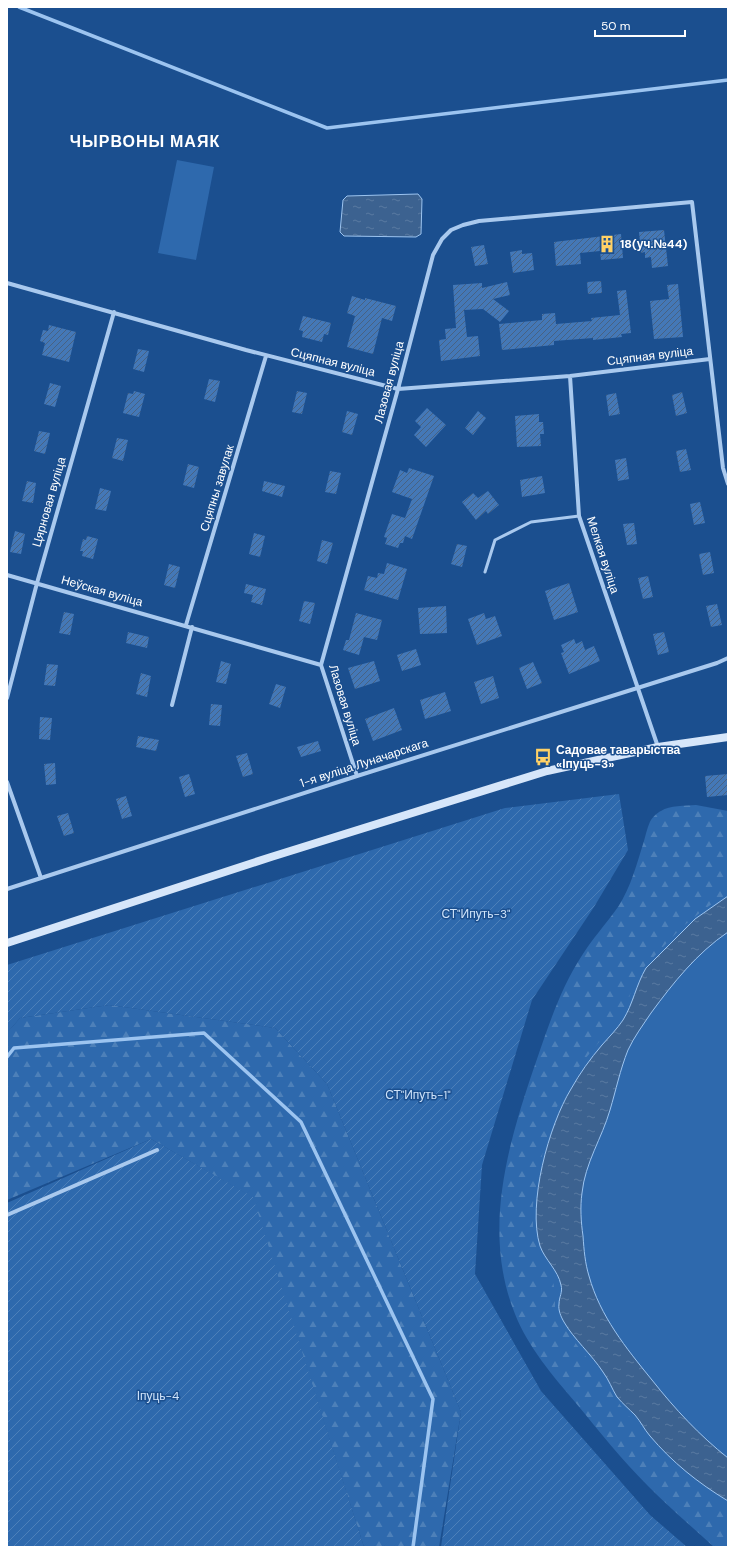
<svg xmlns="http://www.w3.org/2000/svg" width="735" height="1554" font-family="'DM Sans',sans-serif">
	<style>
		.grass { fill: #2e69ad }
		.forest { fill: url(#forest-firs) }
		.garden { fill: url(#garden-furrows) }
		.water { fill: url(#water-ripples); stroke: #9cc4f0 }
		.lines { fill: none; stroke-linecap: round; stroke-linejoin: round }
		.stream { stroke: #9cc4f0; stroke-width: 3.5 }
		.building { fill: url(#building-hatch) }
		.lane { stroke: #a9c9ee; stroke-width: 3 }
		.street { stroke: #a9c9ee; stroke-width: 4 }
		.secondary { stroke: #d6e6fa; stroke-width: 8 }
		.labels { text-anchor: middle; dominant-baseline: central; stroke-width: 3; stroke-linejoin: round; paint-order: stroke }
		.poi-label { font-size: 12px; font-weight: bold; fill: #fff; stroke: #1b4f8f; text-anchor: start }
		.street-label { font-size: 12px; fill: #fff; stroke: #1b4f8f }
		.park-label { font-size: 12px; fill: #cfe3fa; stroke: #1b4f8f }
		.district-label { font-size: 16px; font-weight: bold; letter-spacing: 1px; fill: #fff; stroke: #1b4f8f }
	</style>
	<defs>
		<pattern id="forest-firs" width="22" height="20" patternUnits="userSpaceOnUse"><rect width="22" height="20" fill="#2e69ad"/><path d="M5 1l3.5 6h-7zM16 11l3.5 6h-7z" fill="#4d80b9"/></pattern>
		<pattern id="garden-furrows" width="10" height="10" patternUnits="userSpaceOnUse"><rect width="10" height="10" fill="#2e69ad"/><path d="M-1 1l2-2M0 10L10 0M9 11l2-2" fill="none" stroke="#4d80b9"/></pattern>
		<pattern id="water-ripples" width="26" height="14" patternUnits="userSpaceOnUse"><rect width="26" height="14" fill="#3c6290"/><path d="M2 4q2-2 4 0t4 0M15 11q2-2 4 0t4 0" fill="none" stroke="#597aa1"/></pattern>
		<pattern id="building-hatch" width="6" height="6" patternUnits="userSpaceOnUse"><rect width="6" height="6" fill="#4478b7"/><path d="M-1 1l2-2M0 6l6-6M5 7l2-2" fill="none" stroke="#486282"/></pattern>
	</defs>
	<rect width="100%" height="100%" fill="#1b4f8f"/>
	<path class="grass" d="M177 160 214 167 196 260 158 253Z
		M728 860V1547L545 1341 511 1193 577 988Z"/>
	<path class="forest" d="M696 805 728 811V893L706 908 682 927 643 968 633 986 624 1012 585 1059 573 1075 553 1115 540 1163 533 1204V1234L538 1252 553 1282 555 1291V1308L564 1328 602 1378 617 1401 658 1453 686 1480 728 1509V1547H714C692 1527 669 1507 648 1486 622 1460 599 1431 575 1402 553 1376 528 1347 515 1314 481 1230 509 1140 537 1059 549 1024 561 988 581 957 592 939 606 924 618 907 631 887 637 863 644 841 646 834 648 825 651 820 653 817 658 812 661 811 670 805 685 806 696 805Z
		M109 1005 275 1028 327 1084 461 1412 439 1547H364L252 1197 151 1139 7 1200V1033L20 1018Z"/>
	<path class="garden" d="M619 794 628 850 594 907 532 1000 482 1165 475 1274 541 1391 650 1515 687 1547H441L461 1412 327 1084 275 1028 109 1005 20 1018 7 1033V965L505 808Z
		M151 1139 253 1197 364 1547H7V1203Z"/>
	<path class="water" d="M418 194 422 199 421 234 416 237 344 236 340 232 343 200 347 196Z
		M728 896V932C697 953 673 983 651 1013 643 1025 634 1037 628 1050 620 1070 616 1090 610 1110 602 1138 585 1163 582 1193 580 1207 581 1222 583 1236 584 1250 585 1263 589 1276 600 1316 626 1348 652 1380 675 1409 699 1435 728 1458V1501C698 1483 672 1462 650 1436 644 1429 641 1422 635 1415 629 1409 623 1404 617 1397 612 1389 609 1380 603 1372 592 1355 573 1338 564 1322 561 1317 558 1310 559 1304 559 1297 563 1292 561 1285 558 1270 545 1260 540 1246 527 1204 549 1125 571 1089 580 1073 590 1059 602 1045 609 1037 617 1029 623 1020 633 1004 636 985 646 968L695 919Z"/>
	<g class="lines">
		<path class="stream" d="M19 7 327 128 728 80
			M7 1057 14 1048 204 1033 301 1122 433 1399 413 1547"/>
	</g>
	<path class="building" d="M664 230 668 266 652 268 651 257 645 258V252L641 253 639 232Z
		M621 234 623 258 601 260 600 251 580 253 581 264 556 266 554 242Z
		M484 245 488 264 475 266 471 247Z
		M522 250V254L532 253 534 270 513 273 510 252Z
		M601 281 602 293 588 294 587 282Z
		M507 282 510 295 493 299 509 311 500 322 483 309 464 310 467 337 478 336 480 356 441 361 439 340 446 339 445 329 456 328 453 285 482 283V288Z
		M678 284 683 337 654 339 650 301 669 299 667 285Z
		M626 290 631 333 621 334 622 337 593 340V338L554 341V345L502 350 499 324 542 320V314L555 313 556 324 592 321 591 318 620 315 617 291Z
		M352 296 365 300V298L396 306 392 321 382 318 373 354 347 347 355 316 347 313Z
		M303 316 331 323 328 335 324 334 322 342 302 337 303 331 299 330Z
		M49 325 76 332 69 362 42 355 45 343 40 341 43 330 48 331Z
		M138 349 149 351 144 372 133 369Z
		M209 379 220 381 215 402 204 399Z
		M50 383 61 386 55 407 44 404Z
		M134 391 145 394 139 417 123 413 128 393 133 394Z
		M297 391 307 393 302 414 292 412Z
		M682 392 687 413 676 416 672 395Z
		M616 393 620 414 609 416 606 395Z
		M427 408 446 425 426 447 414 435 421 427 415 421Z
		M347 411 358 414 352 435 342 432Z
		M478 411 486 418 473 435 465 428Z
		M539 414V422H543L544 434H540L541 446 517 447 515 416Z
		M39 431 50 433 45 454 34 451Z
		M117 438 128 440 123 461 112 458Z
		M686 449 691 470 680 472 676 451Z
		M626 458 629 479 618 481 615 460Z
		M188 464 199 467 194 488 183 485Z
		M409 468 434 476 412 539 405 536 403 543H400L398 548 385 544 387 538 384 537 392 514 405 518 412 499 392 492 400 470 407 473Z
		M330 471 341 473 336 494 325 492Z
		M542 476 545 493 522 497 520 480Z
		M27 481 36 483 33 503 22 501Z
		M264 481 285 486 282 497 262 491Z
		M100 488 111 491 106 511 95 509Z
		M488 491 499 505 488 514 486 511 476 520 462 502 473 493 478 498Z
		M700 502 705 523 694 525 690 504Z
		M634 523 637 544 627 545 623 524Z
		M15 531 25 534 21 554 10 552Z
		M254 533 265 536 260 557 249 554Z
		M87 536 98 539 93 559 82 556 83 551H80L83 539 86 540Z
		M322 540 333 543 327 564 317 561Z
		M457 544 467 546 462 567 451 564Z
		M710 552 714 573 703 575 699 554Z
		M387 563 407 569 398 600 364 590 368 576 377 578 378 573 384 574Z
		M169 564 180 567 175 588 164 585Z
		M648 576 653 597 643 599 638 578Z
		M569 583 578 612 554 620 545 591Z
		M246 584 266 589 262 605 251 602 253 595 244 593Z
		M304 601 315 603 310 624 299 621Z
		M717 604 722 625 711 627 706 606Z
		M446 606 447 633 420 634 418 608Z
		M64 612 74 614 70 635 59 633Z
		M356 613 382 620 377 640 364 637 359 655 343 650 346 640H349Z
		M484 613 486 619 495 616 502 636 477 645 468 619Z
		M128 632 149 637 147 648 126 643Z
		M664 632 669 652 658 655 653 634Z
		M574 639 576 644 582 641 585 650 594 646 600 661 569 674 561 653 564 652 561 645Z
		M416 649 421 665 402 671 397 655Z
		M221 661 231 664 226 684 216 682Z
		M374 661 380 681 355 689 348 668Z
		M533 662 542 683 527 689 519 668Z
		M47 664 58 665 55 686 44 685Z
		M141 673 151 676 147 697 136 694Z
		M493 676 499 698 481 704 474 682Z
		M276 684 286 687 280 708 269 704Z
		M445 692 451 711 425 719 420 700Z
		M211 704 222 705 220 726 209 725Z
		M394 708 402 730 373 741 365 719Z
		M40 717 52 718 50 740 39 739Z
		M138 736 159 740 156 751 136 747Z
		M318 741 321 751 301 757 297 747Z
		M247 753 253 774 243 777 236 756Z
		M55 763 56 784 46 785 44 764Z
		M189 774 195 794 185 797 179 777Z
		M728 774V795L707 797 705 776Z
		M126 796 132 816 122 819 116 799Z
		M68 813 74 833 64 836 57 816Z"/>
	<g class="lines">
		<path class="lane" d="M485 572 495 540 531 522 579 516"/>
		<path class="street" d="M7 283 246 350 398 389 570 376 710 359
			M570 376 579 516 658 747
			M7 575 321 665
			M186 625 266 356
			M7 698 37 583 114 312
			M172 705 192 627
			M357 776 321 665 398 389 433 255 442 239 451 230 463 225 479 221 692 202 723 468 728 484
			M7 782 41 878
			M7 889 357 776 717 663 728 658
			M7 1215 157 1150"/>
		<path class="secondary" d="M7 943 271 857 547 771 658 747 728 737"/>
	</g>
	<defs>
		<g id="building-bare" transform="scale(1.38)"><path d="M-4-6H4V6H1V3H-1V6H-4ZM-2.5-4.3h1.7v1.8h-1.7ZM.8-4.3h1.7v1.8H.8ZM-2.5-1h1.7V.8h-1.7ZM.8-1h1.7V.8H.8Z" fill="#ffd166" stroke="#1b4f8f" stroke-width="2.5" paint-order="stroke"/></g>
		<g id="bus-bare" transform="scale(1.38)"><path d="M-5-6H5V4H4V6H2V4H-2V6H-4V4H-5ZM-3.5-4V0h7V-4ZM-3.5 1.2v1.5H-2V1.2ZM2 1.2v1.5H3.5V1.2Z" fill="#ffd166" stroke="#1b4f8f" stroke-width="2.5" paint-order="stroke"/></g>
	</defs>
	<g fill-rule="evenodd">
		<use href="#building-bare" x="607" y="244"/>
		<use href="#bus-bare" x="543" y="757"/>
	</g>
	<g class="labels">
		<g class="poi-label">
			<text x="620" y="244">18(уч.№44)</text>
			<text x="556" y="750">Садовае таварыства<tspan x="556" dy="14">«Іпуць-3»</tspan></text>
		</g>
		<g class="street-label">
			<text transform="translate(650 356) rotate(-7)">Сцяпная вуліца</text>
			<text transform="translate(333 362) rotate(14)">Сцяпная вуліца</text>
			<text transform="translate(389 382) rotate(-75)">Лазовая вуліца</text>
			<text transform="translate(217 488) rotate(-73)">Сцяпны завулак</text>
			<text transform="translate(49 502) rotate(-74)">Цярновая вуліца</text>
			<text transform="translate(603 555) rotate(72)">Мелкая вуліца</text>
			<text transform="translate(102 591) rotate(16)">Неўская вуліца</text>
			<text transform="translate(345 705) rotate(73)">Лазовая вуліца</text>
			<text transform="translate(364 763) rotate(-18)">1-я вуліца Луначарскага</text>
		</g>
		<g class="park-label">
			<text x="476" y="914">СТ"Ипуть-3"</text>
			<text x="418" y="1095">СТ"Ипуть-1"</text>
			<text x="158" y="1396">Іпуць-4</text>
		</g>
		<g class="district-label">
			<text x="145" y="141">ЧЫРВОНЫ МАЯК</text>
		</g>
	</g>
	<rect width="735" height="1554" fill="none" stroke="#ffffff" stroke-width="16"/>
	<path d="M595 30v6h90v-6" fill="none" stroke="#ffffff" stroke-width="2"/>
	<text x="601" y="30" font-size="12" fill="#ffffff" stroke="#1b4f8f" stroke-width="3" paint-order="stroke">50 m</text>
</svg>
